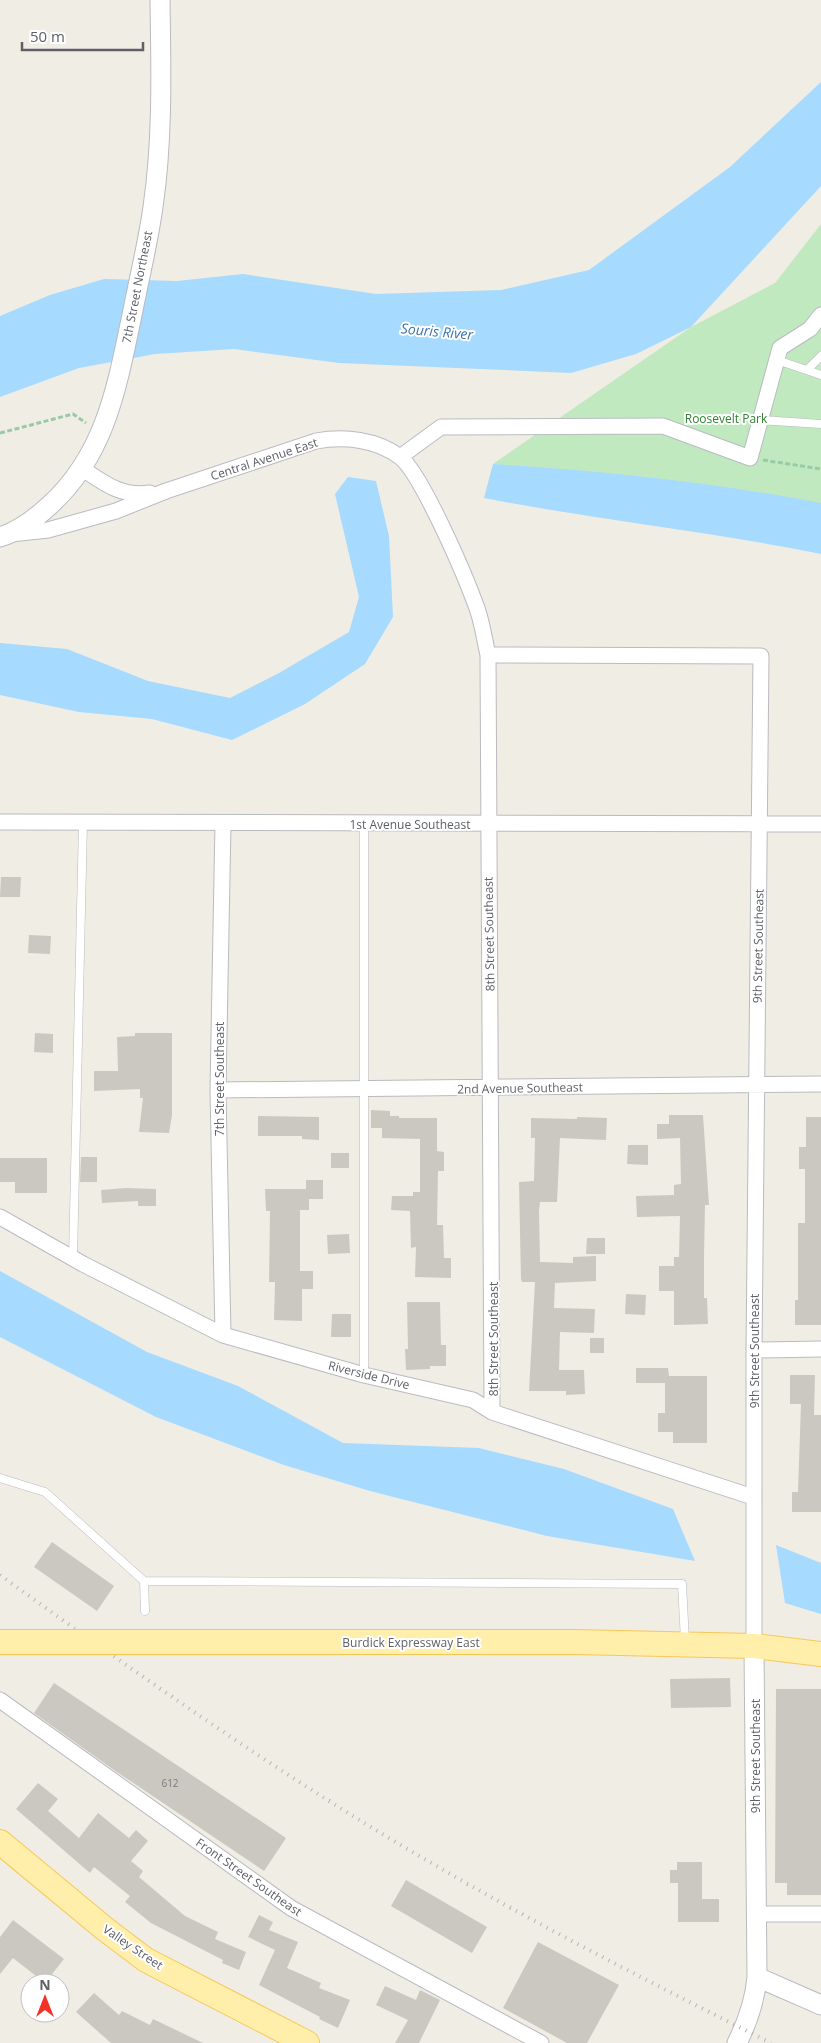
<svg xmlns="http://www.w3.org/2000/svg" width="821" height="2043" font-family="'Open Sans',sans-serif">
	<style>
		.green { fill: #c1e9c0 }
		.water { fill: #a6daff }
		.building { fill: #cbc8c2 }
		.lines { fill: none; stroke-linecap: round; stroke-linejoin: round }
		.service-casing { stroke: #b8bbc0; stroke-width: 9 }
		.minor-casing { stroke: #b8bbc0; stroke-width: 17 }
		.tertiary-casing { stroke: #b8bbc0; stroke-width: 21 }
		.primary-casing { stroke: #f9c755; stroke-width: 26 }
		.path { stroke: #99caa6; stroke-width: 3; stroke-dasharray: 5 2.5; stroke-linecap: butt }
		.service { stroke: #fff; stroke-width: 8 }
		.minor { stroke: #fff; stroke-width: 15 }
		.tertiary { stroke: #fff; stroke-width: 19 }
		.primary { stroke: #ffefab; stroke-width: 24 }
		.rail { stroke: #b4b5b6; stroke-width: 4; stroke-dasharray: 1 6; stroke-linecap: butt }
		.primary-bridge-casing { stroke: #f9c755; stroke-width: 26; stroke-linecap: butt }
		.primary-bridge { stroke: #ffefab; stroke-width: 24 }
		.labels { text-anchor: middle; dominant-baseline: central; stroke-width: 4; stroke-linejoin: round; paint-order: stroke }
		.number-label { font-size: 10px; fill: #787b7d }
		.street-label { font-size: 12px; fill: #5d6166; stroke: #fff }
		.park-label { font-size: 12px; fill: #308231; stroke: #fff }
		.water-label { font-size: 14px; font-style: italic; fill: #3a75ae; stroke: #fff }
	</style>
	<rect width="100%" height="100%" fill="#f0ede5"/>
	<path class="green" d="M821 224V536L493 464 691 327 775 283Z"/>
	<path class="water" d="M821 82V186L691 327 636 354 571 373 339 363 234 349 155 354 79 368 0 397V316L50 295 104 279 177 281 243 274 376 294 501 290 589 270 730 167Z
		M493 464C604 471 712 482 821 503V554C709 531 596 520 484 498Z
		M348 477 376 481 389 536 393 617 365 664 305 704 232 740 152 719 79 712 0 695V643L67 649 148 681 230 698 279 673 349 632 359 597 335 494Z
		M0 1271 147 1352 238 1386 343 1443 479 1448 564 1469 673 1509 695 1561 547 1536 370 1491 284 1465 156 1417 0 1337Z
		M776 1545 821 1563V1614L785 1603Z"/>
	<path class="building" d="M1 877H21L20 897H0Z
		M29 935 51 936 50 954 28 953Z
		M35 1033 53 1034V1053L34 1052Z
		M135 1033H172V1115L169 1133 139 1132 143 1098H140V1089L94 1091V1071H118L117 1037 135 1036Z
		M371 1110 390 1111V1116H399V1118H437V1151L444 1152V1171H438L437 1225H443L444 1258H451V1278L415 1277 416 1247 411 1248 410 1211 391 1210 392 1196H413V1192H420V1139L382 1138V1128H371Z
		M669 1115H703L709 1205H705L704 1257V1298H707L708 1324 674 1325V1291H659V1266H674V1257H679L680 1216 637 1217 636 1196 674 1195V1185L681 1184 680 1138 657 1139V1124H669Z
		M258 1116 319 1117V1140L302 1139V1136H258Z
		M577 1117 607 1118 606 1140 560 1138 557 1202H540L539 1211 540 1262 573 1263V1257L596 1256V1281L555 1283 554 1308 595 1309 594 1333 560 1332 559 1370H584L585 1394 566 1395V1391H529L535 1282H522L521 1279 519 1182 534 1181 535 1138H531V1118L577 1119Z
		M806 1117H821V1325H795V1300H798V1223H805V1169H799V1147H806Z
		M628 1145H648V1165L627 1164Z
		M331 1153H349V1168H331Z
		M81 1157H97V1182H80Z
		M0 1158H47V1193H15V1182H0Z
		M306 1180H323V1199H309V1210H300V1271H313V1289H302V1321L274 1320 275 1282H269L270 1211H266L265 1189H306Z
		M126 1188 156 1189V1206H138V1201L102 1203 101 1190Z
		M349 1234 350 1253 328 1254 327 1235Z
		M587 1238H605V1254H586Z
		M626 1294 646 1295 645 1315 625 1314Z
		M407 1302H440L441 1345H446V1366H430V1369L406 1370 405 1349H408Z
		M332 1314H351V1337H331Z
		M590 1338H604V1353H590Z
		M636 1368H668L669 1376H707V1443H673V1432H658V1413H665V1383H636Z
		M790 1375H815L814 1415H821V1512H792V1492H798L801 1404H790Z
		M52 1542 114 1586 97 1611 34 1567Z
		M730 1678 731 1707 671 1708 670 1679Z
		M54 1683 286 1838 264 1871 114 1770 34 1713Z
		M776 1689H821V1895H787V1883H775Z
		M38 1783 58 1799 48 1811 79 1838 98 1813 129 1838 136 1830 148 1841 131 1861 143 1871 139 1877 185 1916 218 1932 215 1939 246 1952 239 1970 222 1963 223 1960 151 1923 125 1902 130 1896 94 1867 90 1873 16 1809Z
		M677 1862H702V1899H719V1922H678V1883H670V1870H677Z
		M406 1880 487 1927 472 1953 391 1906Z
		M259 1915 273 1922 269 1930 298 1942 287 1968 321 1983 319 1988 350 2000 338 2028 319 2019 320 2017 259 1985 275 1950 248 1937Z
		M13 1920 64 1959 45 1983 13 1958 0 1974V1937Z
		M538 1942 619 1985 587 2043H567L503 2008Z
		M385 1986 416 2000 420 1990 440 2000 419 2043H395L408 2020 376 2005Z
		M94 1993 119 2015 122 2011 150 2025 153 2019 203 2043H111L76 2012Z"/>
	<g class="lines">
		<g class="service-casing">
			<path id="service" d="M777 360 821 375
				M807 370 821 356
				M760 420 821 424
				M364 824V1375
				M73 1258 83 823
				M0 1478 45 1492 144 1581 145 1611
				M144 1581 682 1584 685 1641"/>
		</g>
		<g class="minor-casing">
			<path id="minor" d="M400 457 441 427 663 426 750 458 780 348 810 329 821 315
				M83 469C105 484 122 497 150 493
				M11 534 48 530 116 511 166 491 316 441C344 436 376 439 400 457 421 473 464 573 475 603 482 619 484 638 488 655L492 1412
				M488 655 761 656 754 1350V1646
				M0 822 821 824
				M223 823 218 1090 223 1335
				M218 1090 821 1084
				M0 1217 83 1264 223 1335 364 1375 473 1400 492 1412 753 1497
				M754 1350 821 1349
				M0 1700 291 1908 541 2043
				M756 1914H821"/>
		</g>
		<g class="tertiary-casing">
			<path id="tertiary" d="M0 537C19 531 36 518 50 505 106 454 117 386 132 315 139 279 148 243 153 207 163 139 161 69 160 0
				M757 1977 821 2005
				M737 2043C748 2021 755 2001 757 1977L754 1646"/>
		</g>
		<g class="primary-casing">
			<path id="primary" d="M575 1642 754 1646 821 1654
				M0 1842 105 1929 146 1960 307 2043"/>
		</g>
		<path class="path" d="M0 433 73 414 86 423
			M763 460 821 469"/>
		<use href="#service" class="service"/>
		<use href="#minor" class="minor"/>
		<use href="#tertiary" class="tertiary"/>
		<use href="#primary" class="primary"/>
		<path class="rail" d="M0 1575C108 1653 217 1730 329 1801 471 1891 621 1968 771 2043"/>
		<g class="primary-bridge-casing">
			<path id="primary-bridge" d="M0 1642H575"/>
		</g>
		<use href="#primary-bridge" class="primary-bridge"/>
	</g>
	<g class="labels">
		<g class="number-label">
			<text x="170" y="1783">612</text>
		</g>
		<g class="street-label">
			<text transform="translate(137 287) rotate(-79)">7th Street Northeast</text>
			<text transform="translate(264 459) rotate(-18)">Central Avenue East</text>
			<text x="410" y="824">1st Avenue Southeast</text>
			<text transform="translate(489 934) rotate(-91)">8th Street Southeast</text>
			<text transform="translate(758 946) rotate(-89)">9th Street Southeast</text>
			<text transform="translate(219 1079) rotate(-90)">7th Street Southeast</text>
			<text transform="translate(520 1088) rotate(-1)">2nd Avenue Southeast</text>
			<text transform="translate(493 1339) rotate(-90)">8th Street Southeast</text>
			<text transform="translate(754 1351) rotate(-90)">9th Street Southeast</text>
			<text transform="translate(369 1375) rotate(14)">Riverside Drive</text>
			<text x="411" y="1642">Burdick Expressway East</text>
			<text transform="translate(755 1756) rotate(-90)">9th Street Southeast</text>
			<text transform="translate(249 1877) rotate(35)">Front Street Southeast</text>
			<text transform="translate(133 1947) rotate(34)">Valley Street</text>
		</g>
		<g class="park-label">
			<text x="726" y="418">Roosevelt Park</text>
		</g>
		<g class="water-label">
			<text transform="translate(437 331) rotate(5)">Souris River</text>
		</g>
	</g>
	<g transform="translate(45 1998)"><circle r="24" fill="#ffffff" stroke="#bec0c2"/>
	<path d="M0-4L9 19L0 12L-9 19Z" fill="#f33328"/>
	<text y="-8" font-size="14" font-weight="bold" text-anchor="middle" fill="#5d6166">N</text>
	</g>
	<path d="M22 42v8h121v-8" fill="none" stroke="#5d6166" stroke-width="2.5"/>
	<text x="30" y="42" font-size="15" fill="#5d6166" stroke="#ffffff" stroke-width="4" paint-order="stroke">50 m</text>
</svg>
